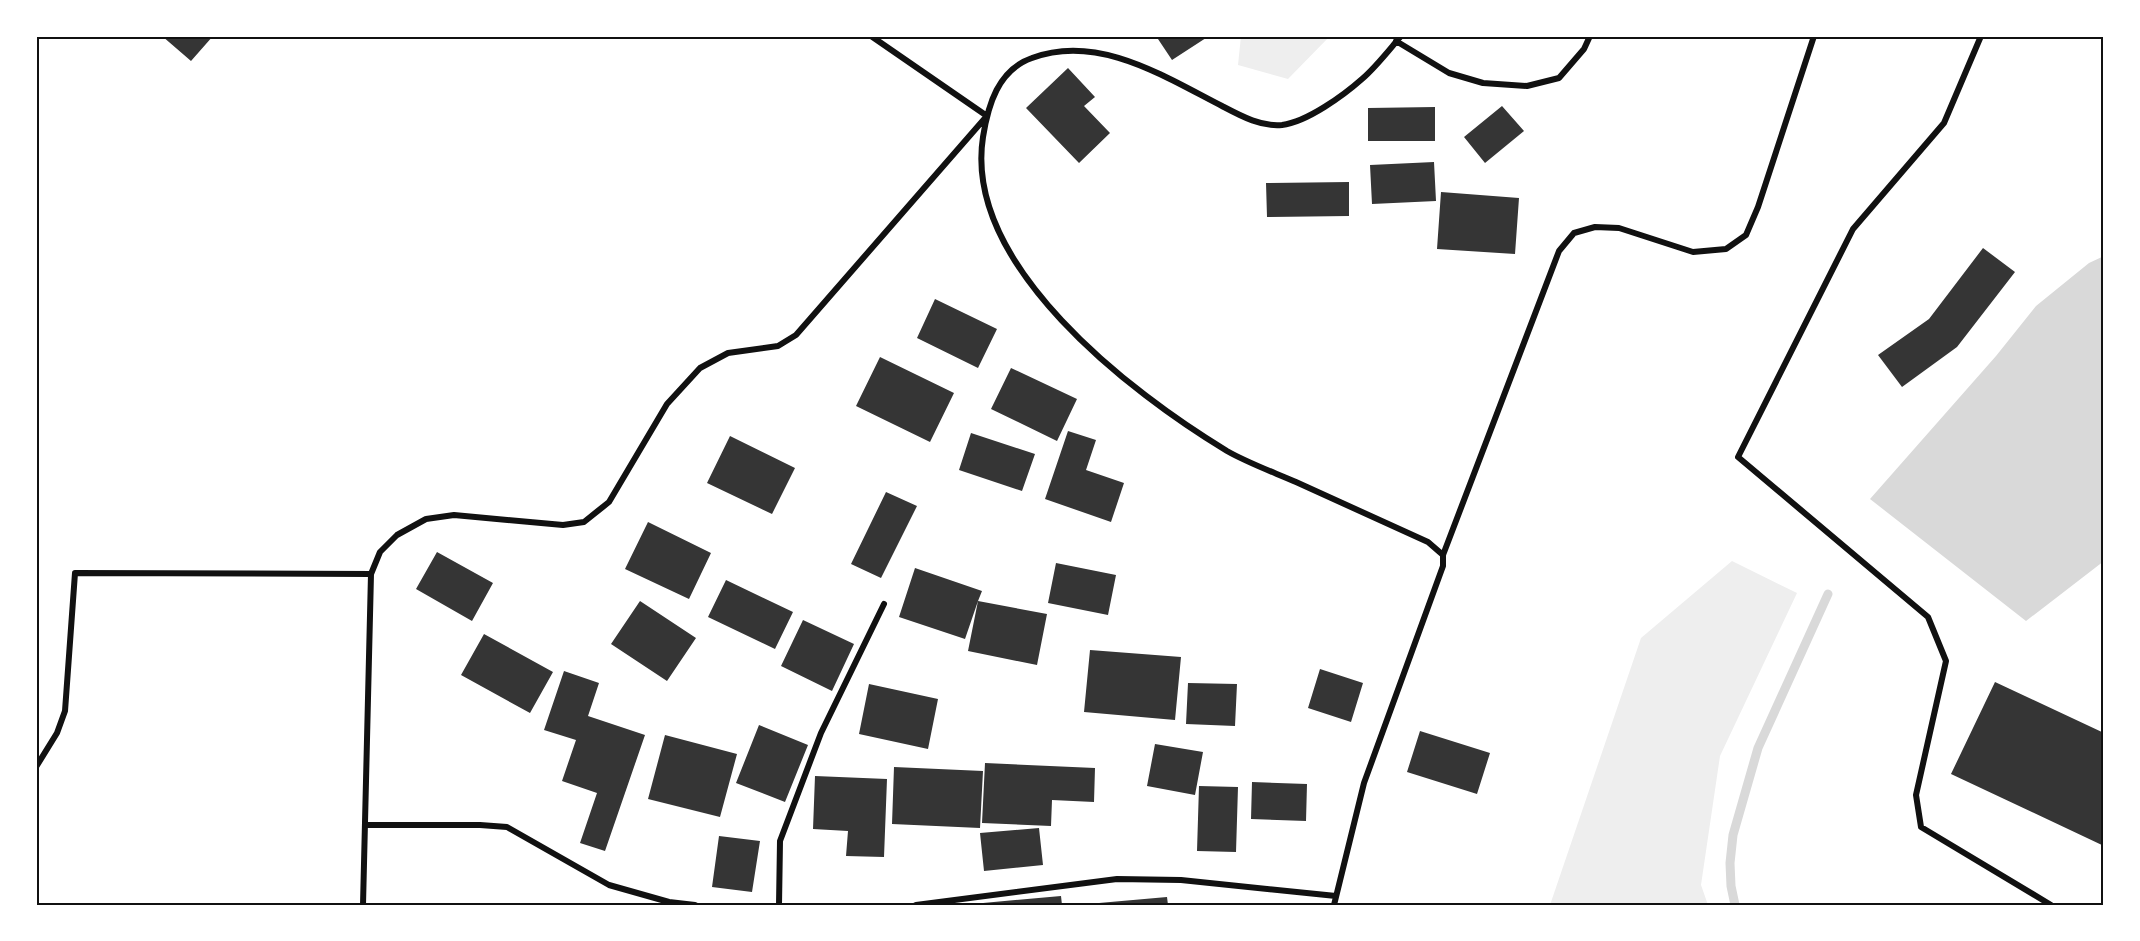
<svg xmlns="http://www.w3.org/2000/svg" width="2140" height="941" font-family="Georgia,serif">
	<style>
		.green { fill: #eee }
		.water { fill: #d9d9d9 }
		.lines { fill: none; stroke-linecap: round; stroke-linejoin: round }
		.stream { stroke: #d9d9d9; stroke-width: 9 }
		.building { fill: #353535 }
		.minor { stroke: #111; stroke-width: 6 }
		.neatline { fill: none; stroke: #111; stroke-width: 2 }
	</style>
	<rect width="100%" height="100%" fill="#fff"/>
	<path class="green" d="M1241 36H1330L1288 79 1238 65Z
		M1732 561 1797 593 1720 756 1701 885 1708 905H1550L1641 638Z"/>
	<path class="water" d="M2104 256V561L2026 621 1870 499 1996 356 2036 306 2089 263Z"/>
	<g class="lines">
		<path class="stream" d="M1735 905 1731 886 1730 863 1733 835 1758 748 1828 594"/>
	</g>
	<path class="building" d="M162 36H213L191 61Z
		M1156 36H1209L1172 60Z
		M1068 68 1095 97 1084 106 1110 133 1079 163 1026 108Z
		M1502 106 1524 131 1485 163 1464 137Z
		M1435 107V141H1368V108Z
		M1434 162 1436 201 1372 204 1370 165Z
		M1349 182V216L1267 217 1266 183Z
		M1441 192 1519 198 1515 254 1437 249Z
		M1983 248 2015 272 1957 347 1902 387 1878 355 1929 319Z
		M935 299 997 329 978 368 917 338Z
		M880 357 954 393 930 442 856 406Z
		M1011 368 1077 399 1057 441 991 409Z
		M1068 431 1096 440 1086 470 1124 483 1111 522 1045 499Z
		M971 433 1035 454 1022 491 959 470Z
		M730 436 795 468 772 514 707 483Z
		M886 492 917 506 881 578 851 564Z
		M648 522 711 553 689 599 625 569Z
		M437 552 493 583 472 621 416 589Z
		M1056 563 1116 575 1108 615 1048 603Z
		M915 568 982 591 978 601 1047 614 1037 665 968 651 978 601 965 639 899 617Z
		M726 580 793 612 775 649 708 617Z
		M640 601 696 638 667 681 611 644Z
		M803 620 854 644 832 691 781 666Z
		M484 634 553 672 530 713 461 675Z
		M1090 650 1181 657 1175 720 1084 712Z
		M1320 669 1363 683 1351 722 1308 708Z
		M564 671 599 683 588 716 645 735 605 851 580 843 597 793 562 781 576 740 544 730Z
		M1995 682 2104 733V846L1951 774Z
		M1188 683 1237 684 1235 726 1186 724Z
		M869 684 938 699 928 749 859 734Z
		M759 725 808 745 785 802 736 783Z
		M1420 731 1490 753 1477 794 1407 772Z
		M665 735 737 754 720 817 648 799Z
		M1155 744 1203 752 1195 795 1147 786Z
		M985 763 1095 768 1094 802 1052 800 1051 826 982 823Z
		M894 767 983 771 980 828 892 824Z
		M815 776 887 779 884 857 846 856 848 831 813 829Z
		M1252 782 1307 784 1306 821 1251 819Z
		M1199 786 1238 787 1236 852 1197 851Z
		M1039 828 1043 865 984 871 980 833Z
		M719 836 760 841 752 892 712 887Z
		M1061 896 1062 905H983V903Z
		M1167 897 1168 905H1099V903Z"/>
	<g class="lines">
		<path class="minor" d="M871 36 987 116
			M1401 36C1389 50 1376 67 1362 79 1344 95 1307 122 1282 125 1261 127 1241 116 1222 106 1165 77 1098 33 1032 58 998 70 988 105 983 137 963 265 1131 393 1227 451 1248 463 1273 472 1296 482 1340 502 1384 522 1428 542L1443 555
			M1981 36 1944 123 1853 229 1738 457 1928 617 1946 661 1916 795 1921 827 2051 905
			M1396 41 1449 73 1483 83 1527 86 1559 78 1584 49 1590 36
			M36 767 57 733 65 711 75 573 371 574
			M365 825H480L507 827 609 885 669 902 695 905
			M363 905 371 574 380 552 397 535 426 519 454 515 563 525 584 522 609 502 667 404 700 368 728 353 778 346 796 335 986 117
			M779 905 780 841 821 733 884 604
			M916 905 1117 879 1181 880 1336 896
			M1334 905 1364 783 1443 566V555L1559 251 1574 233 1595 227 1619 228 1693 252 1726 249 1746 235 1758 207 1814 36"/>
	</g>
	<rect width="2140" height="941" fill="none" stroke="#ffffff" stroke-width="75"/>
	<rect x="38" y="38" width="2064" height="866" class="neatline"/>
</svg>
